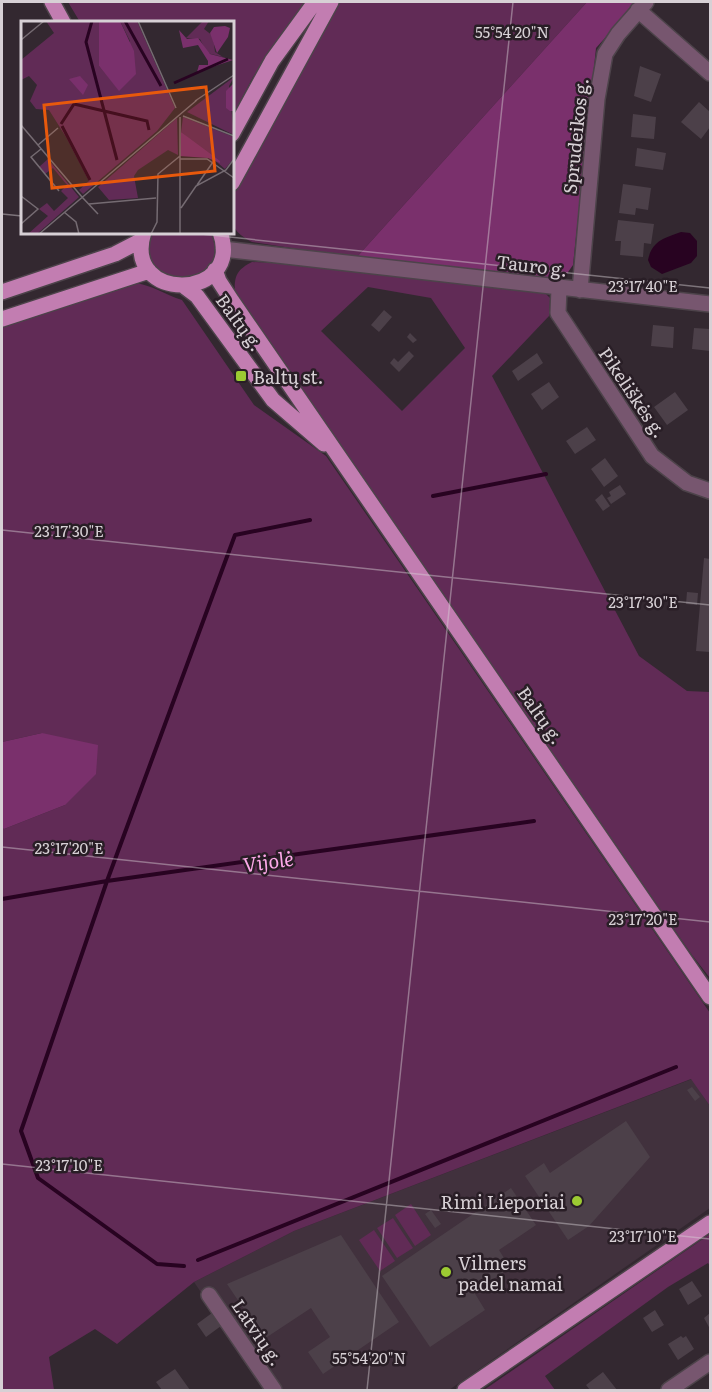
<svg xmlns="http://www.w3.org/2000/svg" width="712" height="1392" font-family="Literata,serif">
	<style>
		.built { fill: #41313d }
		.green { fill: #612b56; fill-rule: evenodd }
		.forest { fill: #7a306c }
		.water { fill: #280321 }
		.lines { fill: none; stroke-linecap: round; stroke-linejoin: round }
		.stream { stroke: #280321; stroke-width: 4 }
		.building { fill: #4c4049 }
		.minor-casing { stroke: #4d434a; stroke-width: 18 }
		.major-casing { stroke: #4d434a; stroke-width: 18 }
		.minor { stroke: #77566f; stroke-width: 15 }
		.major { stroke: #c27db1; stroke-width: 15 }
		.ticks { fill: none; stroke: #d7d0d5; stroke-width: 1.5; stroke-opacity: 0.45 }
		.poi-dot { fill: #9cca32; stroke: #291e26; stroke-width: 2 }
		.labels { text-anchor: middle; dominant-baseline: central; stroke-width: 5; stroke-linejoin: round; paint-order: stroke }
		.street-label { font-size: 18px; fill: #d7d0d5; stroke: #291e26 }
		.poi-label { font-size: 18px; fill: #d7d0d5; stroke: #291e26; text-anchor: start }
		.water-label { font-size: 20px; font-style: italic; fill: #fca8e8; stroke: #291e26 }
		.inset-river { fill: none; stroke: #280321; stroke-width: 3 }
		.inset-road { fill: none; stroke: #756b72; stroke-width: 1.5 }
		.view { fill: #e8590c; fill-opacity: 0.15; stroke: #e8590c; stroke-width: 3 }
		.inset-edge { fill: none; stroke: #d7d0d5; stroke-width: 3 }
		.ticks-label { font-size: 15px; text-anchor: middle; fill: #d7d0d5; stroke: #291e26; stroke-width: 5; stroke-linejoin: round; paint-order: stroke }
	</style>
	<rect width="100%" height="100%" fill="#332830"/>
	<path class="built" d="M692 1079 710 1106V1208L449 1390H267L194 1282 294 1231Z"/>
	<path class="green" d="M68 2H309L253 77 233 115 232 22H80Z
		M337 2H587L356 258 252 242C227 229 233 221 232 194Z
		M152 233H211C236 294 127 292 152 233Z
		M252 262 329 265 543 291 550 298 549 316 492 376 639 656 687 691 710 692V978L692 955 235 294C234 277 236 270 252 262ZM368 287 431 298 465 348 402 411 321 331Z
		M134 283C150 284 166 295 182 300L254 405 326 456 710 1013V1106L691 1079 294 1231 194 1282 117 1344 95 1329 49 1357 54 1390H2V828L4 829 65 805 42 733 2 742V323Z
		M411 1204 431 1235 415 1246 395 1215Z
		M393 1218 413 1248 397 1258 377 1228Z
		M374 1230 395 1261 380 1271 359 1240Z
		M710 1234V1266L708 1263 668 1287 545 1376 555 1390H484Z"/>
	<path class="forest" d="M587 2H637L596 48 573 265 561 282 356 258Z
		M42 733 98 745 96 774 65 805 4 829 2 828V742Z"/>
	<path class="water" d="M681 232 690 233 697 241V256L691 263 662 274 651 267 648 260C652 241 664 238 681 232Z"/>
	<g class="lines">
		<path class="stream" d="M433 496 546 474
			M2 899 107 881 534 821
			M198 1260 676 1067
			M184 1266 157 1264 38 1178 21 1131 107 881 235 535 310 520"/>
	</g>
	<path class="building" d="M640 66 661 74 651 102 634 96Z
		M699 102 710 112V127L701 139 681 122Z
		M633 114 656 117 654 139 631 137Z
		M637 148 666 153 663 170 635 166Z
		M623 184 651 188 648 210 636 208 635 215 619 213Z
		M618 220 654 224 651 244 644 243 643 257 620 255 621 241H615Z
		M384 310 392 317 379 332 371 325Z
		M653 325 674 327 673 348 651 346Z
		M694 328 710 329V351L692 349Z
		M410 333 417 340 413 343 407 337Z
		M409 351 414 356 399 372 390 363 394 358 398 362Z
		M537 353 543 363 518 381 512 371Z
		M549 382 559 397 542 410 531 394Z
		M675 392 688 410 667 425 654 407Z
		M587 427 596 440 575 454 566 441Z
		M605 458 618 476 604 487 591 469Z
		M620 485 626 494 611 504 607 498 611 496 609 492Z
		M602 494 610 506 603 511 595 500Z
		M704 558 710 559V652L696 651Z
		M687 592 698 593 697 605 686 604Z
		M692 1087 700 1097 695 1101 687 1090Z
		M626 1121 650 1157 589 1226 568 1240 525 1176 544 1163 550 1173Z
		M511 1188 536 1225 499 1250 510 1268 474 1292 485 1310 430 1347 382 1276Z
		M431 1210 441 1224 435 1228 425 1214Z
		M341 1235 399 1322 323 1374 308 1352 330 1337 311 1308 264 1339 227 1284Z
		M692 1281 702 1296 688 1305 679 1289Z
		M655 1310 664 1325 652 1332 643 1318Z
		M212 1313 221 1326 206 1337 197 1324Z
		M710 1313V1329L704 1318Z
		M681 1336 683 1338 686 1336 694 1349 678 1360 668 1344Z
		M175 1369 190 1390H162L156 1382Z
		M603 1372 617 1390H590L586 1385Z"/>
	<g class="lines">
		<g class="minor-casing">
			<path id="minor" d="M638 10 710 73
				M223 249 710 304
				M559 288 558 313 564 322 652 456 687 483 710 491
				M580 290 597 99 605 54 618 34 646 2
				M209 1295 274 1390
				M669 1390 710 1362"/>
		</g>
		<g class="major-casing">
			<path id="major" d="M52 2 63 22
				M232 134 272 61 315 2
				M232 183 331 2
				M144 232C121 304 245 301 220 232
				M215 270 219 281 232 301 710 997
				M185 287 197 296 273 400 324 444
				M2 292 115 254 142 240
				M2 319 149 271
				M465 1390 710 1223"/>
		</g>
		<use href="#minor" class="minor"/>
		<use href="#major" class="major"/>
	</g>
	<path class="ticks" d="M2 214 22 216M182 232 710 288M2 530 710 605M2 847 710 922M2 1164 710 1239M367 1390 513 2"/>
	<g class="poi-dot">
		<rect x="235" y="370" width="12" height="12" rx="3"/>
		<circle cx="577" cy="1201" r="6"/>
		<circle cx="446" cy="1272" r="6"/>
	</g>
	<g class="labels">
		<g class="street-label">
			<text transform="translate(575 136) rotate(-84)">Sprudeikos g.</text>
			<text transform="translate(532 265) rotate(7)">Tauro g.</text>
			<text transform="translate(240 322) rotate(54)">Baltų g.</text>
			<text transform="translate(633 392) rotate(56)">Pikeliškės g.</text>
			<text transform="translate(541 715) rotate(55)">Baltų g.</text>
			<text transform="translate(258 1332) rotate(56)">Latvių g.</text>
		</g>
		<g class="poi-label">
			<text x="253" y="376">Baltų st.</text>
			<text x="565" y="1201" text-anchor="end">Rimi Lieporiai</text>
			<text x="458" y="1262">Vilmers<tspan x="458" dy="21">padel namai</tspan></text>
		</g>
		<g class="water-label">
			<text transform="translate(268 860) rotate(-8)">Vijolė</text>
		</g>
	</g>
	<g transform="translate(21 21)">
		<rect width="213" height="213" fill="#332830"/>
		<path d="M25 0H78V45L98 69 105 62 109 20 99 0H116L154 87 136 110 62 173 58 169 68 160 45 116 28 89 15 88 9 80 16 64 8 55 0 59V39L33 12ZM182 0H188L183 8 192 15 194 31 202 36 186 32 179 18 165 17ZM213 56 208 65 213 114 166 91ZM162 96 213 116V137L204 148 160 111ZM156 97 157 134 147 129 117 149 113 155 117 177 88 179 77 166ZM27 138 58 176 16 213H7L27 195 18 188 26 182 33 190 47 177 40 170 46 164 32 147 24 153 18 146Z" fill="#612b56"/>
		<path d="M78 0H99L113 30 115 53 98 70 78 45ZM204 5 209 7 207 16 196 32 189 12 193 6ZM158 9 166 18 177 17 189 33 212 39 176 51 178 44H187V40L177 24 162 27ZM59 55 67 64 62 74 48 58ZM213 62V90H209L205 87V70ZM160 111 199 140V142L187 137 159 135Z" fill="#7a306c"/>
		<path class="inset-river" d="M71 0 65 21 96 139M104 0 140 65M153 62 207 38M40 103 53 83 126 100 128 109M41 105 69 159"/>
		<path class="inset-road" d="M117 0 155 87M0 19 23 0M174 80 213 54M162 95 213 115M0 104 61 176M17 124 37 107M20 128 10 136 38 170M159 138H186L213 157M176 164 192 141M0 175 17 188 0 203M61 176 77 193M68 183 135 177M160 187 175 165 205 149 213 138M43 191 55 201 58 213M18 213 176 79M130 213 136 201 137 153 159 135M159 213V96"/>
		<path class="view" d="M185 66 194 150 31 167 23 84Z"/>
		<rect width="213" height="213" class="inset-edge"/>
	</g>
	<g class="ticks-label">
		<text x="512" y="38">55°54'20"N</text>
		<text x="643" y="292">23°17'40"E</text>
		<text x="69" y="537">23°17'30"E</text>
		<text x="643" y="608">23°17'30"E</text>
		<text x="69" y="854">23°17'20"E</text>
		<text x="643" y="925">23°17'20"E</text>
		<text x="69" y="1171">23°17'10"E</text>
		<text x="643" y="1242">23°17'10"E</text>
		<text x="369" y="1364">55°54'20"N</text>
	</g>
	<rect width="712" height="1392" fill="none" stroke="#d7d0d5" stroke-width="6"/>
</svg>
